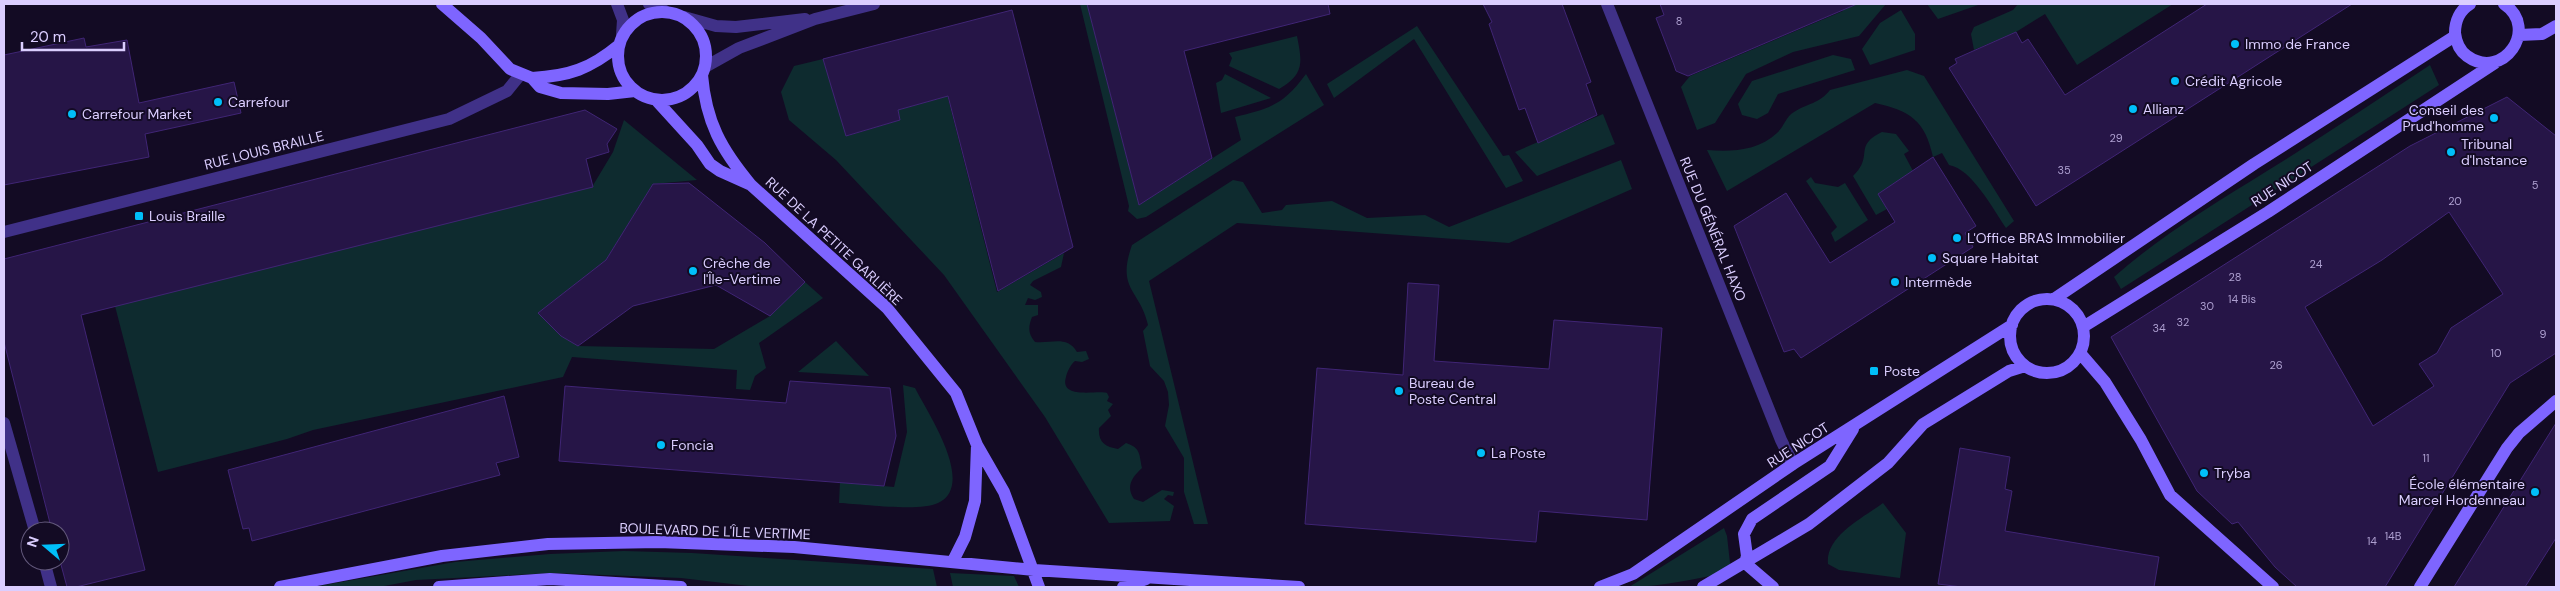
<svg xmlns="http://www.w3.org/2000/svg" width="2560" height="591" font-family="'DM Sans',sans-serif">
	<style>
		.green { fill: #0e2b2f }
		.building { fill: #261547; stroke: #402575; fill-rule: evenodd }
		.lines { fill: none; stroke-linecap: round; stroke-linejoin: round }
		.street { stroke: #403188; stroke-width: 12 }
		.secondary { stroke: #7e65ff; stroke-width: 12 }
		.poi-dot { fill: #00bff9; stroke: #130b24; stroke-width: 2 }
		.labels { text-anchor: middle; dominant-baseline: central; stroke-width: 4; stroke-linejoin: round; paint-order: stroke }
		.number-label { font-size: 11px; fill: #aea0d1 }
		.poi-label { font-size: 14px; fill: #dbceff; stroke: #130b24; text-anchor: start }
		.street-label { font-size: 14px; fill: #dbceff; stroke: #130b24 }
	</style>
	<rect width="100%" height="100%" fill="#130b24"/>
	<path class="green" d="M1080 4H1087L1139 205 1241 140 1235 117C1271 108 1283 105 1306 74L1324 105 1146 217 1137 219 1128 211 1129 206Z
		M1842 4H1886L1859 36 1793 52 1746 74 1715 123 1697 130 1681 87 1690 76 1843 11Z
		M1927 4H1981L1938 19Z
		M2018 4H2173L2077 65 2045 14 2016 32 1974 50 1971 34 1974 27 2013 10Z
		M1901 10 1915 34V50L1870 65 1862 49 1880 23Z
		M1417 26 1503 156 1509 155 1523 181 1506 188 1414 39 1334 98 1327 84Z
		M1297 36C1302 62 1305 74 1279 89L1229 66 1232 58 1229 53Z
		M1833 55 1851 59 1855 70 1778 94 1768 113 1757 119 1742 115 1738 104 1752 81Z
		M823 59 847 136 900 120 898 110 941 98 946 90 997 292 1064 253 1061 267 1033 281 1030 285 1041 292 1042 297 1035 300 1028 298 1025 305H1038V315L1032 317C1028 328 1028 333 1035 342 1051 344 1067 335 1077 352L1086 351 1089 359 1082 362 1075 361C1071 364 1067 372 1066 377 1059 400 1097 390 1107 393L1109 397 1107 401 1113 404 1108 410 1111 416 1099 428C1098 442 1105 447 1118 449L1126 443C1141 448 1139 454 1142 468 1131 478 1126 487 1134 499L1143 502 1162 490 1174 492 1173 496 1168 495 1164 499 1174 506 1170 521 1109 523 1045 417 944 275 836 160 789 120 781 92 794 66Z
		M2430 65 2439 85 2121 289 2114 277C2160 236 2214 204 2267 171 2322 137 2376 101 2430 65Z
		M1907 70 1924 76 2014 221 2006 228C1993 209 1972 169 1949 165L1942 153 1933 157C1925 120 1910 111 1875 103L1727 191 1707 150C1731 152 1758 151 1777 133 1784 127 1786 116 1794 112 1808 103 1819 104 1830 90Z
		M1225 74 1271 98 1221 113 1216 83 1222 80Z
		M1603 114 1615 144 1537 176 1515 152Z
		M624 120 697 180 653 184 606 260 538 313 561 336 578 346 714 349 770 316 805 282 823 298 759 343 766 368 755 376 750 390 736 389 737 370 572 357 563 377 313 430 287 439 158 472 115 306 592 187 613 152Z
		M1882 132 1896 134 1909 151 1904 154 1913 171 1878 194 1887 209 1876 215 1853 176C1870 160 1860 150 1869 141 1872 137 1878 134 1882 132Z
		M1621 160 1632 189 1509 243 1237 223 1149 281 1208 524H1194L1184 492V458L1165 426 1169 405 1168 392 1164 381 1150 366 1143 331 1148 325C1140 289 1116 290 1132 245L1233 180 1243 182 1262 213 1282 210 1286 205 1332 201 1367 218 1425 215 1449 227Z
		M1811 177 1815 183 1838 187 1845 183 1868 220 1835 242 1831 233 1837 227 1806 181Z
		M836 341 869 376 798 372Z
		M903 385 915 388C927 412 977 485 938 503 920 512 862 504 839 503L840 482 894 487 907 432Z
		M1883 503 1906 533 1900 578 1839 570 1828 564C1825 536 1863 518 1883 503Z
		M1724 528 1727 536 1731 572C1696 578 1663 587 1629 587Z
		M624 551 692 553 933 569 937 587H757L681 578 553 573 416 580 379 587H313L455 562 550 554Z
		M950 573 1014 576 1019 587H953Z"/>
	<path class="building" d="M1087 4H1328L1330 14 1184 51 1212 158 1139 205Z
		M1483 4H1562L1591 82 1586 84 1597 115 1538 143 1525 108 1519 110 1489 24 1492 22Z
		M1660 4H1857L1688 76 1676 71 1674 65 1656 18 1664 15Z
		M2207 4H2352L2036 206 1949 68 1957 63 1955 59 2016 32 2022 43 2028 39 2065 95Z
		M1012 10 1073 247 998 291 948 96 898 110 900 120 846 136 823 59Z
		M84 38 86 47 127 40 139 103 234 82 241 113 145 134 149 157 4 185V55Z
		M2507 97 2556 136V353L2510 383 2385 587H2297L2275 567 2238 522 2232 524 2197 491 2111 337 2410 146ZM2449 212 2503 294 2451 328 2437 353 2419 364 2434 386 2373 426 2305 307 2382 260Z
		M585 110 617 129 607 144 609 152 586 159 593 187 81 315 145 570 76 587H67L60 561V531H52L4 342V259Z
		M1933 157 1976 226 1965 233 1973 247 1801 358 1794 349 1784 352 1734 226 1786 193 1830 263 1895 222 1878 194Z
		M689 183 765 243 805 282 770 316 716 285 633 306 578 346 561 336 538 313 606 260 653 184Z
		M1408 283 1439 285 1434 361 1549 369 1554 320 1662 328 1647 520 1539 511 1536 542 1305 524 1317 368 1403 375Z
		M790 381 890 388 896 436 884 486 559 461 565 386 786 403Z
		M504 396 519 457 496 463 500 475 252 541 249 528 243 529 228 470Z
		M2556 423V538L2525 587H2454Z
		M1960 448 2010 457 2005 489 2012 491 2005 531 2159 557 2154 587H1962L1938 584Z"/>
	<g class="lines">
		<path class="street" d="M617 4 623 20 622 35
			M649 4 665 11
			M1607 4 1781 440 1793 464
			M684 17 716 26 736 27 805 19
			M705 67 739 48 815 19 874 4
			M4 232 449 119 507 91 520 75
			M4 423 35 531
			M44 561 51 587"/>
		<path class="secondary" d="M442 4 481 38 510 69 532 78 540 87 561 93 608 94 635 91
			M2470 4C2460 10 2455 21 2455 33 2456 42 2460 51 2467 56 2503 82 2540 28 2504 4
			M618 56a44 44 0 1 1 88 0a44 44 0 1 1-88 0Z
			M2519 35 2542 34 2556 26
			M702 75C706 122 721 149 751 185L887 308 956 393 977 445 1004 492 1039 587
			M532 78C569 76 590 69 619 45
			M656 100 697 145 710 164 720 171 749 184
			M2054 299 2254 164 2455 36
			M2010 336a37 37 0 1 1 74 0a37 37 0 1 1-74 0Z
			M2083 327 2268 212 2495 63
			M2080 353 2105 382 2141 440 2170 495 2273 587
			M953 561 965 537 975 501 977 445
			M1745 563 1747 556 1744 534 1752 519 1830 466 1853 429
			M1745 563 1773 587
			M280 587 442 556 548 544 659 542 794 547 1034 570 1299 587
			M439 587 550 579 681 587
			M1123 587 1146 579
			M1600 587 1633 574 1793 464 2012 325
			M1703 587 1809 524 1888 463 1923 424 2009 371 2025 366
			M2420 587 2507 448 2519 433 2556 401"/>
	</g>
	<g class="poi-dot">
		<circle cx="2235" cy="44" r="5"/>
		<circle cx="2175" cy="81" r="5"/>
		<circle cx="218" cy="102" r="5"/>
		<circle cx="2133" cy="109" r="5"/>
		<circle cx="72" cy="114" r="5"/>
		<circle cx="2494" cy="118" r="5"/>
		<circle cx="2451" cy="152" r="5"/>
		<rect x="134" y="211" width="10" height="10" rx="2.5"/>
		<circle cx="1957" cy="238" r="5"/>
		<circle cx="1932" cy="258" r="5"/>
		<circle cx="693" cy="271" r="5"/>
		<circle cx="1895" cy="282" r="5"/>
		<rect x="1869" y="366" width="10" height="10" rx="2.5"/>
		<circle cx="1399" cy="391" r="5"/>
		<circle cx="661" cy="445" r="5"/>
		<circle cx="1481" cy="453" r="5"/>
		<circle cx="2204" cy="473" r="5"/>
		<circle cx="2535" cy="492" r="5"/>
	</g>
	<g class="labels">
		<g class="number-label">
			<text x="1679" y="21">8</text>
			<text x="2116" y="138">29</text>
			<text x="2064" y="170">35</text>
			<text x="2535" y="185">5</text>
			<text x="2455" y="201">20</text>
			<text x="2316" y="264">24</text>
			<text x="2235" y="277">28</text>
			<text x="2242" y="299">14 Bis</text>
			<text x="2207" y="306">30</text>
			<text x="2183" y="322">32</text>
			<text x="2159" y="328">34</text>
			<text x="2543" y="334">9</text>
			<text x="2496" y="353">10</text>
			<text x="2276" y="365">26</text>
			<text x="2426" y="458">11</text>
			<text x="2393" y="536">14B</text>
			<text x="2372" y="541">14</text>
		</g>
		<g class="poi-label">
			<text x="2245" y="44">Immo de France</text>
			<text x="2185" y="81">Crédit Agricole</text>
			<text x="228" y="102">Carrefour</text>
			<text x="2143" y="109">Allianz</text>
			<text x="2484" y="110" text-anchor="end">Conseil des<tspan x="2484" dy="16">Prud'homme</tspan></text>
			<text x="82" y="114">Carrefour Market</text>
			<text x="2461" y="144">Tribunal<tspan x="2461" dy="16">d'Instance</tspan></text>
			<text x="149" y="216">Louis Braille</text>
			<text x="1967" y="238">L'Office BRAS Immobilier</text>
			<text x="1942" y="258">Square Habitat</text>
			<text x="703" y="263">Crèche de<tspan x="703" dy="16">l'Île-Vertime</tspan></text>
			<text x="1905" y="282">Intermède</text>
			<text x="1884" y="371">Poste</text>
			<text x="1409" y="383">Bureau de<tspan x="1409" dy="16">Poste Central</tspan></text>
			<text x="671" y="445">Foncia</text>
			<text x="1491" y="453">La Poste</text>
			<text x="2214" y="473">Tryba</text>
			<text x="2525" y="484" text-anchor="end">École élémentaire<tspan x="2525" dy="16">Marcel Hordenneau</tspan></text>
		</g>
		<g class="street-label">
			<text transform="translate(264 150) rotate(-14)">RUE LOUIS BRAILLE</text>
			<text transform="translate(2282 184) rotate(-33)">RUE NICOT</text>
			<text transform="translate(1713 229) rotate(68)">RUE DU GÉNÉRAL HAXO</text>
			<text transform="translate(834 241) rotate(43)">RUE DE LA PETITE GARLIÈRE</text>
			<text transform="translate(1798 445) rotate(-33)">RUE NICOT</text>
			<text transform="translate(715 531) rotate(2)">BOULEVARD DE L'ÎLE VERTIME</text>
		</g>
	</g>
	<rect width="2560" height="591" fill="none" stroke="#dbceff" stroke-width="10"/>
	<g transform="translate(45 546) rotate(289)"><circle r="24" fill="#130b24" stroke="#63597c"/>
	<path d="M0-4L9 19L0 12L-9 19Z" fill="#00bff9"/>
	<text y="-8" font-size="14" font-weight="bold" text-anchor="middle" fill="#dbceff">N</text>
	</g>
	<path d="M22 42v8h102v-8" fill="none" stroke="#dbceff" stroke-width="2.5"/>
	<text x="30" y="42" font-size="15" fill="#dbceff" stroke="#130b24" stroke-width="4" paint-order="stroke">20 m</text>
</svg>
